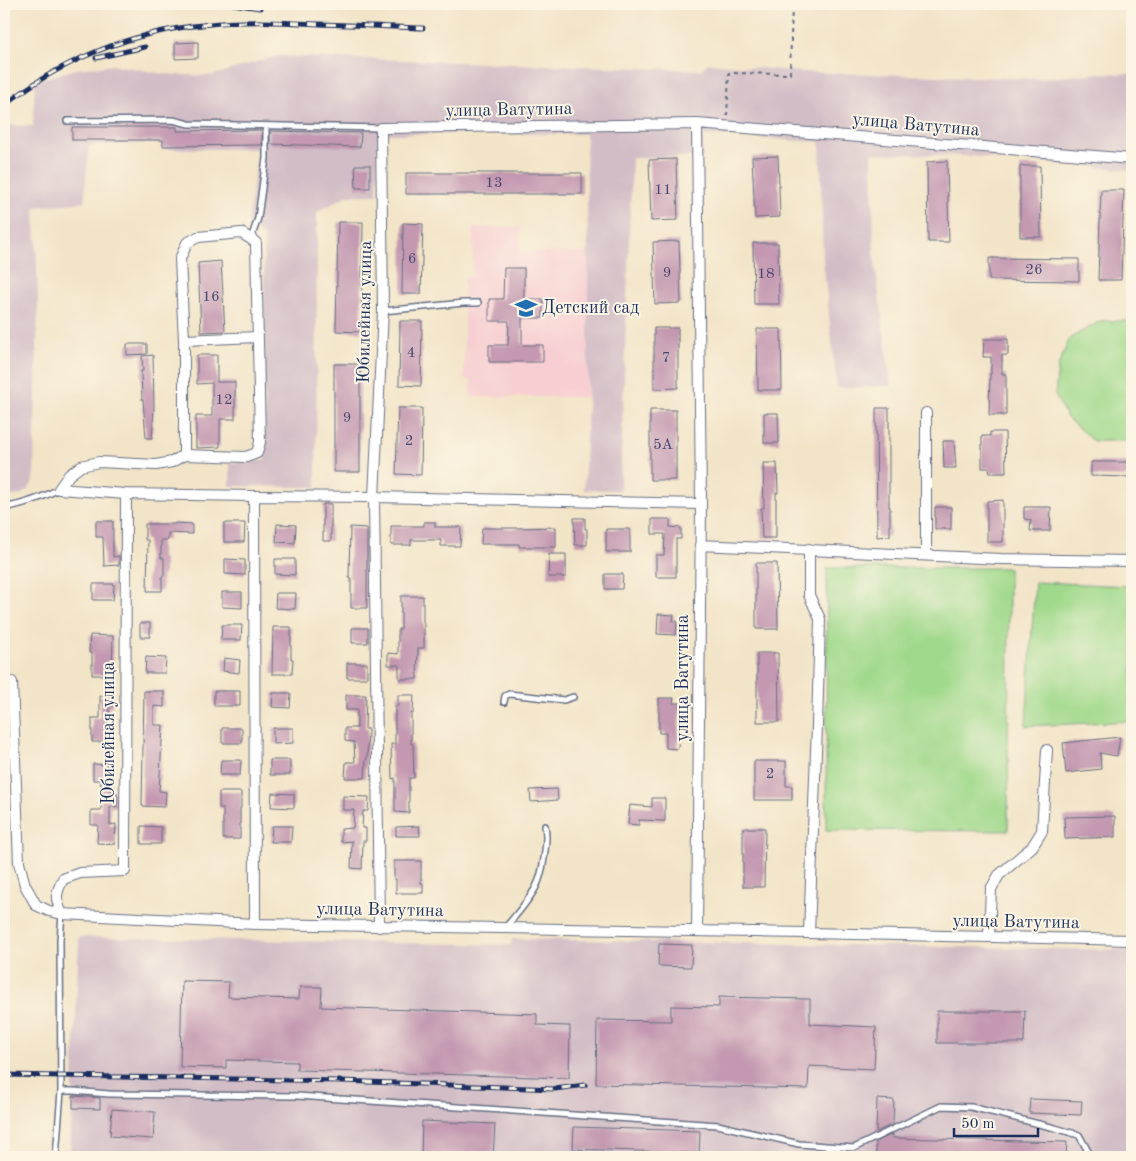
<svg xmlns="http://www.w3.org/2000/svg" width="1136" height="1161" font-family="'Old Standard TT',serif">
	<style>
		.built { fill: #f7cfd2 }
		.industrial { fill: #d2bdc6 }
		.green { fill: #a0d98b; stroke: #5e8474 }
		.building { fill: #c398b0 }
		.lines { fill: none; stroke-linecap: round; stroke-linejoin: round }
		.lane-casing { stroke: #666e83; stroke-width: 8 }
		.street-casing { stroke: #666e83; stroke-width: 12 }
		.path { stroke: #666e83; stroke-width: 2; stroke-dasharray: 4 4; stroke-linecap: butt }
		.lane { stroke: #fff; stroke-width: 5 }
		.street { stroke: #fff; stroke-width: 10 }
		.rail-casing { stroke: #1b2f5e; stroke-width: 5 }
		.rail { stroke: #fcf5e5; stroke-width: 3; stroke-dasharray: 9; stroke-linecap: butt }
		.labels { text-anchor: middle; dominant-baseline: central; stroke-width: 4; stroke-linejoin: round; paint-order: stroke }
		.number-label { font-size: 15px; fill: #454972 }
		.street-label { font-size: 18px; fill: #1b2f5e; stroke: #fcf5e5 }
		.poi-label { font-size: 18px; fill: #1b2f5e; stroke: #fcf5e5; text-anchor: start }
	</style>
	<rect width="100%" height="100%" fill="#fcf5e5"/>
	<filter id="ink" filterUnits="userSpaceOnUse"><feTurbulence type="fractalNoise" baseFrequency=".02" numOctaves="2"/><feDisplacementMap in="SourceGraphic" scale="10" xChannelSelector="R" yChannelSelector="G"/><feConvolveMatrix kernelMatrix="1 2 1 2 8 2 1 2 1" color-interpolation-filters="sRGB"/></filter>
	<filter id="wash" filterUnits="userSpaceOnUse"><feTurbulence type="fractalNoise" baseFrequency=".0096" numOctaves="4" result="noise"/><feDisplacementMap in="SourceGraphic" scale="20" xChannelSelector="R" yChannelSelector="G"/><feGaussianBlur stdDeviation="1.12" result="paint"/><feColorMatrix in="noise" values="0 0 0 0 0 0 0 0 0 0 0 0 0 0 0 0 0 1.4 0 .05"/><feComposite in="paint" operator="in"/></filter>
	<g filter="url(#wash)">
		<rect width="100%" height="100%" fill="#f2e4c7"/>
		<path class="built" d="M520 227V252H588V397H471V380L464 379V277H473V228Z"/>
		<path class="industrial" d="M277 56 701 70 708 63 801 72 1039 79 1099 73 1132 74V170L968 156 872 153 874 255 891 386 837 388 823 260 820 142 703 135V157L632 158 620 490H584L588 397V252L586 134H378L377 195H348L317 212 316 487 230 486V463L265 460 264 237 248 223 258 149H161L160 143 89 145 84 202 35 207 38 300 34 473 32 484 27 490 20 495 4 497V125L33 126 35 81 76 69 115 65 163 74 211 76Z
			M79 937 511 945 512 939 1132 950V1157H70Z"/>
		<path class="green" d="M1101 321H1132V441H1093L1067 418 1055 395 1058 366 1070 338Z
			M827 568H1009L1008 831 826 830Z
			M1035 582 1132 586V721L1026 726Z"/>
		<g id="blocks">
			<path class="building" d="M198 42V58L175 59V43Z
				M72 127H177V131L262 130V145L163 146V140H72Z
				M270 131 361 133 360 147 270 144Z
				M778 156 780 217 755 218 752 157Z
				M676 159 678 220 651 221 649 160Z
				M947 161 949 242H928L927 162Z
				M355 165H370V188H356Z
				M1020 166H1040L1041 237H1020Z
				M406 173H582V194H406Z
				M1101 190H1124L1121 280H1098Z
				M338 222H363L361 332 336 331Z
				M403 223 423 224 421 294H402Z
				M679 241 681 303 655 304 653 242Z
				M753 243H778L779 304H754Z
				M989 258 1079 259V281L989 280Z
				M221 261 225 331 201 332 198 263Z
				M504 268H524V299H543V318H522V345H543V362H489V345H508L509 321H489V299H503Z
				M400 321H422L421 386 399 385Z
				M654 328H678V388L654 389Z
				M757 329H781L782 390H758Z
				M984 339H1008V355H1002V374H1006V415H989L990 374H991V357H983Z
				M127 344H147V354L127 355Z
				M153 355 154 408 152 438H146L143 400H142L141 371H143L142 356Z
				M197 355H217V382H235V419H220V447L196 448V416H212V383L197 384Z
				M334 364H360V472H334Z
				M398 408H422L421 475 396 474Z
				M876 408H889V507H890V536L877 537Z
				M650 410H676V480H650Z
				M764 413H778L779 443H764Z
				M990 432H1005L1006 473H990L989 468H982V436H990Z
				M943 441H954L956 468H944Z
				M1091 462H1132V477L1091 476Z
				M763 463H777L778 493H776V538H762L761 508H764Z
				M1003 500V542H987V501Z
				M323 504H331V541H323Z
				M935 507H951V529H935Z
				M1024 507H1051L1050 531H1030L1031 520 1024 519Z
				M574 518H585V529H587V545H575Z
				M652 519H670V527L681 528V539H676V577H656V555H664L665 534H652Z
				M96 521H113V557L119 556V565L104 566 103 537H96Z
				M424 522H435V527H461L460 546H441V540H411V545H391V526H424Z
				M175 523 192 524V534L168 533V540H161V558H164V576H162V591H147L148 540H145V524H175Z
				M224 523H245L244 542H224Z
				M277 524 296 525 295 543 276 542Z
				M350 527 367 528V608H351V578H349Z
				M556 527V547H519V544H481L482 528H519Z
				M606 529H630V552H606Z
				M549 554H566V577H548Z
				M225 559 245 560V575L225 574Z
				M275 559H295V575L275 574Z
				M756 563H777L778 629H756Z
				M605 574H623L622 589H605Z
				M93 584H114L113 600H93Z
				M222 592H242V608L222 607Z
				M276 593H296L295 609 275 608Z
				M401 596H423V623H424V648H418L417 679H399V665H388V653L398 654V629H401Z
				M658 614 674 615 673 621H677L676 635 657 634Z
				M140 623H150V637H140Z
				M222 625H242L241 640H221Z
				M273 627H291V659H293L292 674H272Z
				M352 628H368V643H352Z
				M90 635 113 636 112 675H92V653H89Z
				M757 653H778L779 722H757Z
				M146 657 166 658 165 673H145Z
				M224 658 240 660 239 673 223 671Z
				M347 663H367V678H347Z
				M144 691H164V707L154 706V725H163L159 791 166 792 165 807 142 806Z
				M214 691H240V706H214Z
				M273 693H291L290 708 272 707Z
				M346 695H366L365 729H368L367 759H366L365 778H345L346 762H355L354 742 345 741V728H357V710H346Z
				M398 695H414L413 714 411 713V744H413L414 778H409V813L395 812V778L392 779 391 744H395V706H398Z
				M100 696H113V706H109V742H92V718H100Z
				M659 698H674L673 703H680L678 749 666 748V733H659Z
				M222 728H242V743H222Z
				M273 728H293V743L273 744Z
				M1120 737 1117 756 1100 753 1101 769 1066 773 1063 743Z
				M221 760H241L240 775H220Z
				M270 760H290V775H270Z
				M754 761H786V786H792V800H754Z
				M93 764 111 765 110 792H117V807H110V825L116 824 115 844 97 843 98 825H91V810H101V780H93Z
				M557 789 558 800 531 802 530 790Z
				M219 792H241V808H240V839H223V808H219Z
				M272 793 294 794V808L271 807Z
				M343 796 369 797 368 811H363L362 828H366V841H363L362 869 351 868 352 841 341 842V829L353 828 354 810H343Z
				M652 798H665V821L639 820V825L628 824 630 805 652 807Z
				M1115 816V837L1065 839 1064 817Z
				M141 826 161 827V844H141Z
				M272 826H292L291 842H271Z
				M419 826 420 836H396V827Z
				M743 828H765L764 887H743Z
				M394 861H421V883H423V893H396V879H394Z
				M659 944 692 945 691 967 658 966Z
				M182 981 229 982 228 997 299 999 300 987H322L321 1007 537 1014V1025L570 1026 569 1078 297 1070V1062L226 1060V1068L180 1067Z
				M719 997 810 999V1024L876 1027 874 1069 809 1066 808 1089 596 1084 597 1020 671 1021V1006L719 1007Z
				M937 1011H1025L1024 1043H937Z
				M73 1096 100 1098V1109L73 1108Z
				M877 1099 894 1100 893 1124 876 1132Z
				M1030 1099 1082 1101 1081 1115 1029 1113Z
				M112 1109 155 1112 153 1139 110 1136Z
				M422 1121 495 1124 493 1157H421Z
				M574 1127 700 1131 699 1153 573 1149Z
				M893 1134V1138L1067 1142 1066 1157H876V1142Z"/>
		</g>
	</g>
	<g filter="url(#ink)">
		<use href="#blocks" fill-opacity="0" stroke="#666e83" stroke-width="1"/>
		<g class="lines">
			<g class="lane-casing">
				<path id="lane" d="M67 121 173 120 189 124 381 128
					M251 239 258 218 266 158V126
					M383 311 464 303H478
					M4 508C24 504 42 498 59 489
					M504 702 505 696 509 694 564 700 573 697
					M505 928C516 915 528 902 536 887 543 874 548 840 545 826
					M61 1091H73L109 1094 297 1096 718 1125 799 1144 854 1148 941 1106 971 1107 1055 1128 1079 1135 1089 1153V1157
					M56 1157 61 1091 60 940 62 914"/>
			</g>
			<g class="street-casing">
				<path id="street" d="M697 124 701 504 697 931
					M184 340 258 337
					M926 413V555
					M184 455V340L180 259 187 243 198 237 241 233 251 239 256 243 260 442 257 453 246 457 184 455 172 462 156 465 99 462 81 466 69 475 59 489 126 494 254 496 374 497 701 504
					M254 496 255 924
					M700 545 1001 559 1132 561
					M809 549V595L820 619 817 726 809 933
					M12 682 19 863 25 885 36 905 49 911 62 914 255 924 809 933 1132 940
					M62 914C55 898 55 895 63 879L80 873 125 871 126 494
					M379 927 374 497 383 311 381 128 697 124 1132 159
					M989 937 991 889 999 875 1032 847 1042 831 1047 750"/>
			</g>
			<path class="path" d="M727 116 729 73 790 74 792 4"/>
			<use href="#lane" class="lane"/>
			<use href="#street" class="street"/>
			<g class="rail-casing">
				<path id="rail" d="M233 4 260 8
					M96 58 145 47
					M4 106C58 61 132 32 202 25 241 20 281 22 320 24 354 25 388 27 423 28
					M4 1075 341 1081 555 1089 585 1085
					M4 1155 9 1157"/>
			</g>
			<use href="#rail" class="rail"/>
		</g>
	</g>
	<defs>
		<g id="school-bare" transform="scale(1.725)"><path d="M0-5L7-2L0 1L-7-2ZM-4 1L0 2.5L4 1V4Q0 6-4 4Z" fill="#1f6fb2" stroke="#fcf5e5" stroke-width="2.5" paint-order="stroke"/></g>
	</defs>
	<g fill-rule="evenodd">
		<use href="#school-bare" x="526" y="308"/>
	</g>
	<g class="labels">
		<g class="number-label">
			<text x="494" y="183">13</text>
			<text x="663" y="190">11</text>
			<text x="412" y="259">6</text>
			<text x="1034" y="270">26</text>
			<text x="667" y="273">9</text>
			<text x="766" y="274">18</text>
			<text x="211" y="297">16</text>
			<text x="411" y="353">4</text>
			<text x="666" y="358">7</text>
			<text x="224" y="400">12</text>
			<text x="347" y="418">9</text>
			<text x="409" y="441">2</text>
			<text x="663" y="445">5А</text>
			<text x="770" y="774">2</text>
		</g>
		<g class="street-label">
			<text transform="translate(509 110) rotate(-1)">улица Ватутина</text>
			<text transform="translate(916 125) rotate(5)">улица Ватутина</text>
			<text transform="translate(365 312) rotate(-89)">Юбилейная улица</text>
			<text transform="translate(683 678) rotate(-90)">улица Ватутина</text>
			<text transform="translate(109 733) rotate(-90)">Юбилейная улица</text>
			<text transform="translate(380 910) rotate(1)">улица Ватутина</text>
			<text transform="translate(1016 922) rotate(1)">улица Ватутина</text>
		</g>
		<g class="poi-label">
			<text x="542" y="308">Детский сад</text>
		</g>
	</g>
	<rect width="1136" height="1161" fill="none" stroke="#fcf5e5" stroke-width="20"/>
	<path d="M954 1128v8h84v-8" fill="none" stroke="#1b2f5e" stroke-width="2.5"/>
	<text x="961" y="1128" font-size="15" fill="#1b2f5e" stroke="#fcf5e5" stroke-width="4" paint-order="stroke">50 m</text>
</svg>
